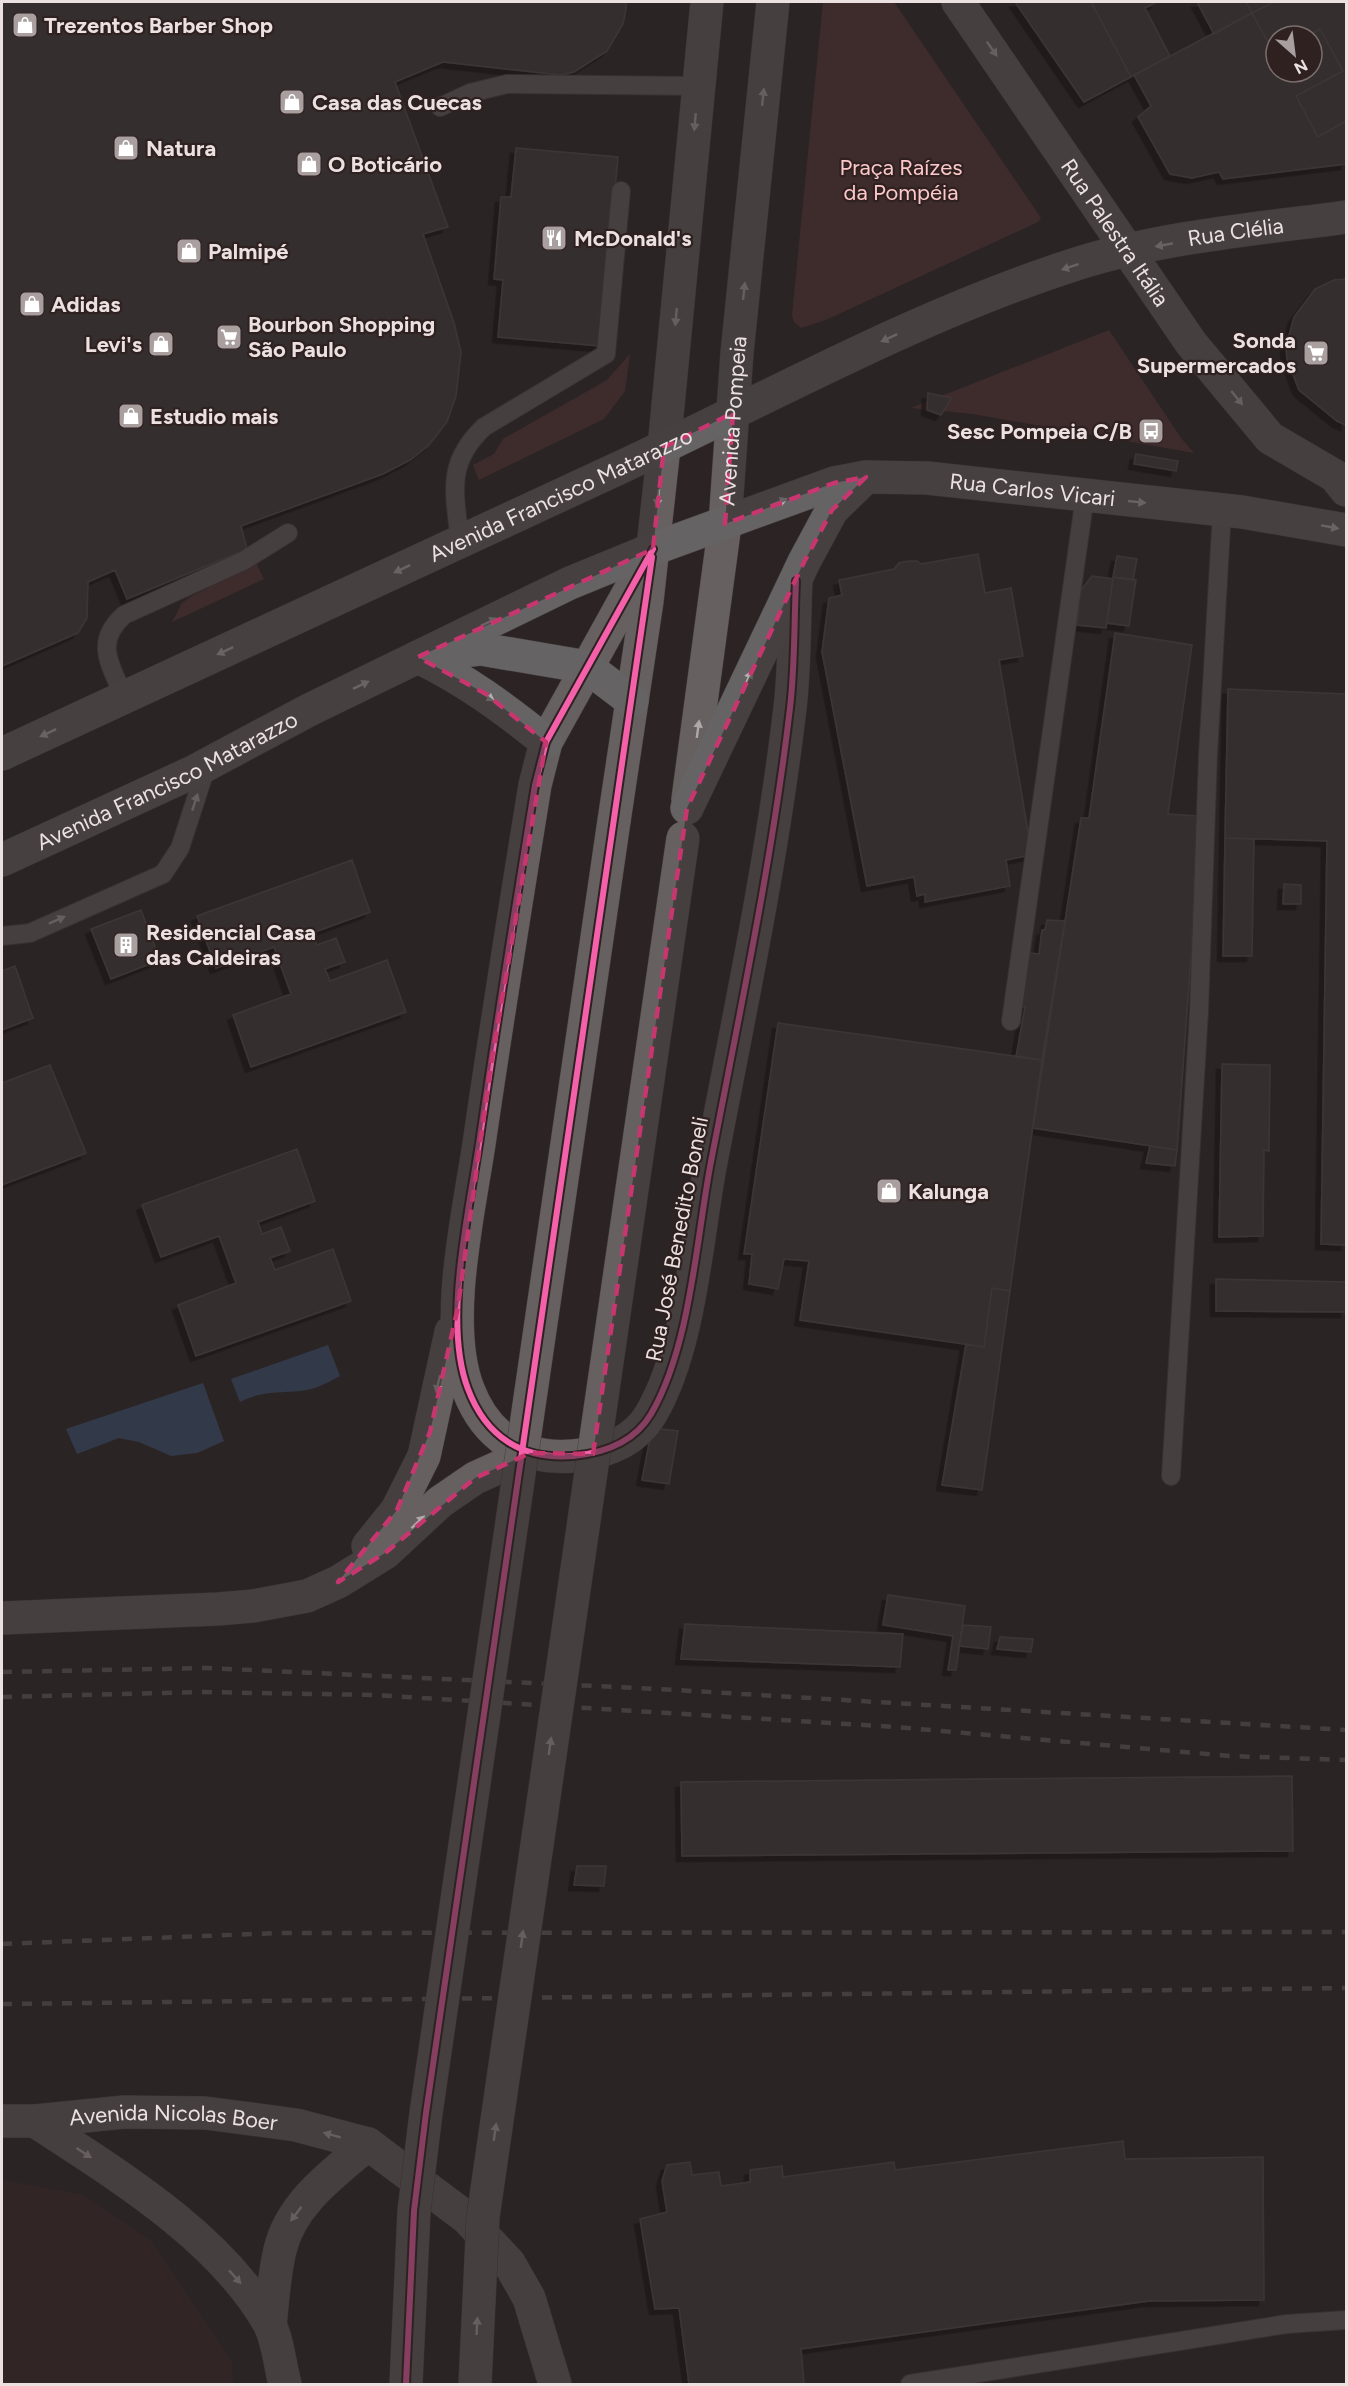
<svg xmlns="http://www.w3.org/2000/svg" width="1348" height="2386" font-family="Figtree,sans-serif">
	<style>
		.built { fill: #3b2727 }
		.green { fill: #553537 }
		.water { fill: #3a5477 }
		.building { fill: #423b3b; stroke: #534c4c; stroke-width: 1.5; filter: url(#shadow) }
		.lines { fill: none; stroke-linecap: round; stroke-linejoin: round }
		.lane-casing { stroke: #474040; stroke-width: 20 }
		.street-casing { stroke: #474040; stroke-width: 34 }
		.secondary-casing { stroke: #474040; stroke-width: 34 }
		.primary-casing { stroke: #474040; stroke-width: 34 }
		.lane { stroke: #666060; stroke-width: 18 }
		.street { stroke: #666060; stroke-width: 33 }
		.secondary { stroke: #666060; stroke-width: 33 }
		.primary { stroke: #666365; stroke-width: 33 }
		.rail { stroke: #645e5e; stroke-width: 4.5; stroke-dasharray: 10 10; stroke-linecap: butt }
		.secondary-bridge-casing { stroke: #474040; stroke-width: 34; stroke-linecap: butt }
		.secondary-bridge { stroke: #666060; stroke-width: 33 }
		.cycleway-casing { stroke: #302121; stroke-width: 10 }
		.cycleway { stroke: #f560ab; stroke-width: 6 }
		.oneway { fill: #b0a7a7 }
		.oneway2 { fill: #b6afaf }
		.marked { fill: none; stroke: #c8366f; stroke-width: 4.5; stroke-dasharray: 12 8; stroke-linejoin: round }
		.labels { text-anchor: middle; dominant-baseline: central; stroke-width: 4.5; stroke-linejoin: round; paint-order: stroke }
		.poi-label { font-size: 22px; font-weight: bold; fill: #ece1e1; stroke: #302121; text-anchor: start }
		.park-label { font-size: 22px; fill: #fdc8c9; stroke: #302121 }
		.street-label { font-size: 22px; fill: #ece1e1; stroke: #302121 }
	</style>
	<defs>
		<filter id="shadow"><feDropShadow dx="-5.5" dy="5.5" stdDeviation="0" flood-color="#0009"/></filter>
	</defs>
	<rect width="100%" height="100%" fill="#2c2424"/>
	<path class="built" d="M2 2180 83 2195 151 2241 232 2362 233 2384H2Z"/>
	<path class="green" d="M823 2H894L1041 218 1038 222 828 319 801 328 794 322 792 315Z
		M1109 330 1181 438 1194 453 973 414 911 408Z
		M630 354 625 391 604 419 479 480 473 465 494 454 503 439 607 380Z
		M256 563 264 579 172 622 182 603 190 597Z"/>
	<path class="water" d="M328 1345 340 1376C327 1383 314 1390 300 1391 277 1393 261 1391 240 1402L231 1379Z
		M203 1383 224 1441 197 1453 171 1456 139 1442 119 1438 77 1454 66 1429Z"/>
	<path class="building" d="M2 2H626V9L623 24 607 51 574 72 561 75 443 62 395 82 448 227 423 234 454 323 461 352 456 396 447 422 429 445 410 460 383 474 241 526 247 549 127 599 115 570 88 582 87 618 78 633 2 666Z
		M1015 2H1091L1131 77 1084 102Z
		M1091 2H1157L1145 8 1170 56 1131 77Z
		M1197 2H1246L1252 13 1214 34Z
		M1246 2H1274L1252 13Z
		M1274 2H1346V121L1318 137 1296 96 1343 71 1320 29 1307 36H1276V52L1274 53 1252 13Z
		M1252 13 1274 53 1276 52V72H1312V36H1307L1320 29 1343 71 1296 96 1318 137 1346 121V164L1223 179 1219 172 1192 178 1170 174 1138 117 1151 106 1134 75Z
		M516 148 618 157 600 346 498 337 503 280 494 279 501 197H511Z
		M1346 279V425L1337 421 1299 390 1287 359 1286 347 1294 317 1315 289 1334 280Z
		M928 393 952 398 941 415 927 410Z
		M1136 454 1178 461 1176 471 1134 464Z
		M978 554 985 593 1011 588 1023 656 999 660 1032 855 1006 860 1010 886 925 902V894L917 896 914 877 867 886 822 652 829 598 842 595 839 580 894 569 899 563 909 561H917L921 564Z
		M1117 556 1137 559 1133 580 1113 577Z
		M1092 576 1113 579 1106 628 1077 625 1081 590Z
		M1113 577 1136 580 1129 626 1107 623Z
		M1115 633 1192 645 1168 814 1197 816 1192 943 1177 1150 1033 1128 1081 818H1089Z
		M1228 689 1346 694V1245L1321 1244 1327 841 1225 838Z
		M1225 838 1254 839 1252 956H1223Z
		M352 860 370 912 312 933 317 945 336 938 345 962 325 969 330 981 387 960 406 1012 251 1067 233 1015 291 994 274 947 216 968 197 916Z
		M1284 884 1301 885V904H1283Z
		M141 910 160 960 111 979 91 929Z
		M1047 920 1065 921 1042 1060 1016 1057 1025 1007 1020 1006 1029 953 1039 954 1042 930H1045Z
		M15 966 33 1018 2 1030V971Z
		M778 1023 1042 1060 1010 1291 992 1288 984 1347 800 1320 809 1261 784 1259 778 1289 749 1284 752 1254H744Z
		M1222 1064 1270 1065 1269 1151 1264 1150 1263 1236 1219 1237Z
		M50 1065 86 1153 2 1185V1083Z
		M1150 1146 1177 1150 1175 1166 1146 1163Z
		M297 1149 315 1201 258 1222 262 1234 281 1227 290 1251 270 1258 275 1270 333 1249 351 1301 196 1356 178 1305 236 1283 219 1236 161 1257 142 1205Z
		M1216 1279 1346 1282V1312L1216 1311Z
		M992 1288 1010 1291 982 1490 942 1485 966 1344 984 1347Z
		M652 1428 678 1431 669 1484 642 1480Z
		M888 1595 965 1606 956 1670H948L953 1636 883 1625Z
		M685 1624 903 1634 900 1667 681 1659Z
		M963 1625 991 1627 988 1649 959 1646Z
		M1000 1637 1033 1639 1031 1652 997 1649Z
		M1292 1776 1293 1851 682 1856 681 1782Z
		M577 1866H606L604 1886 574 1885Z
		M1123 2141 1125 2159 1263 2157 1264 2300 1149 2301 801 2349 804 2384H689L679 2308 655 2309 640 2219 667 2212 662 2181 667 2165 690 2162 692 2175 719 2172 721 2186 750 2182V2170L782 2166 783 2177 894 2162 895 2170Z"/>
	<g class="lines">
		<g class="lane-casing">
			<path id="lane" d="M440 107 470 93 507 84 698 86
				M460 542C455 493 445 464 484 427L606 354 621 191
				M124 697C111 665 93 643 124 615L243 561 288 533
				M2 936 30 933 163 874 180 848 207 765
				M1011 1021 1085 496
				M1171 1476 1199 1011 1208 754 1222 511
				M910 2384 1287 2324 1346 2320"/>
		</g>
		<g class="street-casing">
			<path id="street" d="M653 549 546 742 535 785C516 902 497 1020 480 1137 470 1208 442 1321 468 1389 486 1437 522 1460 573 1456 604 1453 634 1443 651 1414 690 1347 696 1243 710 1167 739 1015 772 862 790 708 795 666 794 623 796 581
				M368 1546 397 1510 424 1456 451 1332
				M2 1618 218 1609 253 1606 307 1596 338 1582 385 1553 440 1502 475 1478 530 1453"/>
		</g>
		<g class="secondary-casing">
			<g id="secondary">
				<path id="s1" d="M958 2 1191 343 1270 438 1335 476 1346 490"/>
				<path id="s2" d="M688 799 725 524 737 353 773 2"/>
				<path d="M614 821 647 601 664 447 707 2"/>
				<path id="s3" d="M2 2121H35L124 2112 205 2113 296 2125 368 2144 467 2218 509 2263 529 2298 555 2384"/>
				<path d="M35 2121C117 2175 219 2236 269 2323 278 2340 280 2366 285 2384"/>
				<path d="M270 2325C273 2300 274 2274 280 2250 291 2203 333 2174 368 2144"/>
			</g>
		</g>
		<g class="primary-casing">
			<g id="primary">
				<path d="M441 654 481 649 587 667 632 701"/>
				<path d="M418 657C466 680 505 709 546 742"/>
				<path id="s4" d="M2 754C208 659 413 563 619 468 769 398 915 316 1073 265 1160 237 1256 229 1346 217"/>
				<path d="M687 808 804 562 832 510 866 477"/>
				<path id="s5" d="M2 860 193 772 309 710 570 583 653 549 834 483 866 477 927 478 1242 512 1346 530"/>
			</g>
		</g>
		<use href="#lane" class="lane"/>
		<use href="#street" class="street"/>
		<use href="#secondary" class="secondary"/>
		<use href="#primary" class="primary"/>
		<path class="rail" d="M2 1672 207 1668 659 1689 1346 1730
			M2 1697 201 1692 374 1695 896 1727 1230 1756 1346 1760
			M2 1944 279 1933 1346 1932
			M2 2004 1346 1988"/>
		<g class="secondary-bridge-casing">
			<path id="secondary-bridge" d="M406 2384 414 2211 426 2113 614 821
				M475 2384 483 2217 683 838"/>
		</g>
		<use href="#secondary-bridge" class="secondary-bridge"/>
		<g class="cycleway-casing">
			<path id="cycleway" d="M653 549 546 742 535 785C516 902 497 1020 480 1137 470 1208 442 1321 468 1389 486 1437 522 1460 573 1456 604 1453 634 1443 651 1414 690 1347 696 1243 710 1167 739 1015 772 862 790 708 795 666 794 623 796 581
				M406 2384 414 2211 426 2113 652 557"/>
		</g>
		<use href="#cycleway" class="cycleway"/>
	</g>
	<defs><path id="oneway-solid" d="M-6-.8H1V-3.2L6.5 0L1 3.2V.8H-6Z" transform="scale(1.5)"/></defs>
	<g class="oneway">
		<use href="#oneway-solid" transform="translate(992 49) rotate(55)"/>
		<use href="#oneway-solid" transform="translate(763 97) rotate(-84)"/>
		<use href="#oneway-solid" transform="translate(695 122) rotate(95)"/>
		<use href="#oneway-solid" transform="translate(744 291) rotate(-84)"/>
		<use href="#oneway-solid" transform="translate(676 317) rotate(95)"/>
		<use href="#oneway-solid" transform="translate(1237 398) rotate(51)"/>
		<use href="#oneway-solid" transform="translate(658 498) rotate(97)"/>
		<use href="#oneway-solid" transform="translate(698 729) rotate(-82)"/>
		<use href="#oneway-solid" transform="translate(195 802) rotate(-72)"/>
		<use href="#oneway-solid" transform="translate(57 920) rotate(-24)"/>
		<use href="#oneway-solid" transform="translate(438 1384) rotate(103)"/>
		<use href="#oneway-solid" transform="translate(418 1522) rotate(-43)"/>
		<use href="#oneway-solid" transform="translate(550 1746) rotate(-82)"/>
		<use href="#oneway-solid" transform="translate(522 1939) rotate(-82)"/>
		<use href="#oneway-solid" transform="translate(495 2132) rotate(-82)"/>
		<use href="#oneway-solid" transform="translate(332 2135) rotate(-165)"/>
		<use href="#oneway-solid" transform="translate(84 2153) rotate(33)"/>
		<use href="#oneway-solid" transform="translate(296 2214) rotate(127)"/>
		<use href="#oneway-solid" transform="translate(235 2277) rotate(48)"/>
		<use href="#oneway-solid" transform="translate(477 2326) rotate(-87)"/>
	</g>
	<g class="oneway2">
		<use href="#oneway-solid" transform="translate(1164 245) rotate(170)"/>
		<use href="#oneway-solid" transform="translate(1070 267) rotate(162)"/>
		<use href="#oneway-solid" transform="translate(889 338) rotate(155)"/>
		<use href="#oneway-solid" transform="translate(779 502) rotate(-22)"/>
		<use href="#oneway-solid" transform="translate(1137 502) rotate(6)"/>
		<use href="#oneway-solid" transform="translate(1330 527) rotate(10)"/>
		<use href="#oneway-solid" transform="translate(402 569) rotate(155)"/>
		<use href="#oneway-solid" transform="translate(489 622) rotate(-26)"/>
		<use href="#oneway-solid" transform="translate(225 651) rotate(155)"/>
		<use href="#oneway-solid" transform="translate(748 679) rotate(-66)"/>
		<use href="#oneway-solid" transform="translate(361 685) rotate(-26)"/>
		<use href="#oneway-solid" transform="translate(487 696) rotate(34)"/>
		<use href="#oneway-solid" transform="translate(48 733) rotate(155)"/>
	</g>
	<path d="M0 0H1348V2386H0ZM733 413 725 524 834 483 866 477 832 510 804 562 687 808 593 1454 530 1453 475 1478 385 1553 338 1582 397 1510 430 1432 458 1307 491 1064 546 742 486 694 418 657 653 549 664 447Z" fill="#2c2424" fill-opacity=".55" fill-rule="evenodd"/>
	<path class="marked" d="M733 413 725 524 834 483 866 477 832 510 804 562 687 808 593 1454 530 1453 475 1478 385 1553 338 1582 397 1510 430 1432 458 1307 491 1064 546 742 486 694 418 657 653 549 664 447Z"/>
	<defs>
		<g id="shop-square" transform="scale(1.35)"><rect x="-9" y="-9" width="18" height="18" rx="4" fill="#a99f9f" stroke="#302121"/><path d="M-5-2.5h2.3a2.7 3.5 0 0 1 5.4 0H5L5.5 6h-11ZM-1.5-2.5h3a1.5 2.3 0 0 0-3 0Z" fill="#fff"/></g>
		<g id="restaurant-square" transform="scale(1.35)"><rect x="-9" y="-9" width="18" height="18" rx="4" fill="#a99f9f" stroke="#302121"/><path d="M-5-6h1v4h1v-4h1v4h1v-4h1v5L-1.5 .5V6h-2V.5L-5-1ZM5-6V6H3V1.5H1.5Q1.5-4 5-6Z" fill="#fff"/></g>
		<g id="supermarket-square" transform="scale(1.35)"><rect x="-9" y="-9" width="18" height="18" rx="4" fill="#a99f9f" stroke="#302121"/><path d="M-6-5.5h2.5l.6 2H6L4.5 2H-2.5L-4.4-4H-6ZM-1.5 3.2a1.3 1.3 0 1 0 .1 0ZM3 3.2a1.3 1.3 0 1 0 .1 0Z" fill="#fff"/></g>
		<g id="bus-square" transform="scale(1.35)"><rect x="-9" y="-9" width="18" height="18" rx="4" fill="#a99f9f" stroke="#302121"/><path d="M-5-6H5V4H4V6H2V4H-2V6H-4V4H-5ZM-3.5-4V0h7V-4ZM-3.5 1.2v1.5H-2V1.2ZM2 1.2v1.5H3.5V1.2Z" fill="#fff"/></g>
		<g id="building-square" transform="scale(1.35)"><rect x="-9" y="-9" width="18" height="18" rx="4" fill="#a99f9f" stroke="#302121"/><path d="M-4-6H4V6H1V3H-1V6H-4ZM-2.5-4.3h1.7v1.8h-1.7ZM.8-4.3h1.7v1.8H.8ZM-2.5-1h1.7V.8h-1.7ZM.8-1h1.7V.8H.8Z" fill="#fff"/></g>
	</defs>
	<g fill-rule="evenodd">
		<use href="#shop-square" x="25" y="25"/>
		<use href="#shop-square" x="292" y="102"/>
		<use href="#shop-square" x="126" y="148"/>
		<use href="#shop-square" x="309" y="164"/>
		<use href="#restaurant-square" x="554" y="238"/>
		<use href="#shop-square" x="189" y="251"/>
		<use href="#shop-square" x="32" y="304"/>
		<use href="#supermarket-square" x="229" y="337"/>
		<use href="#shop-square" x="161" y="344"/>
		<use href="#supermarket-square" x="1316" y="353"/>
		<use href="#shop-square" x="131" y="416"/>
		<use href="#bus-square" x="1151" y="431"/>
		<use href="#building-square" x="126" y="945"/>
		<use href="#shop-square" x="889" y="1191"/>
	</g>
	<g class="labels">
		<g class="poi-label">
			<text x="44" y="25">Trezentos Barber Shop</text>
			<text x="312" y="102">Casa das Cuecas</text>
			<text x="146" y="148">Natura</text>
			<text x="328" y="164">O Boticário</text>
			<text x="574" y="238">McDonald's</text>
			<text x="208" y="251">Palmipé</text>
			<text x="51" y="304">Adidas</text>
			<text x="248" y="324">Bourbon Shopping<tspan x="248" dy="25">São Paulo</tspan></text>
			<text x="1296" y="340" text-anchor="end">Sonda<tspan x="1296" dy="25">Supermercados</tspan></text>
			<text x="142" y="344" text-anchor="end">Levi's</text>
			<text x="150" y="416">Estudio mais</text>
			<text x="1132" y="431" text-anchor="end">Sesc Pompeia C/B</text>
			<text x="146" y="932">Residencial Casa<tspan x="146" dy="25">das Caldeiras</tspan></text>
			<text x="908" y="1191">Kalunga</text>
		</g>
		<g class="park-label">
			<text x="901" y="167">Praça Raízes<tspan x="901" dy="25">da Pompéia</tspan></text>
		</g>
		<g class="street-label">
			<text stroke="none"><textPath href="#s1" startOffset="279">Rua Palestra Itália</textPath></text>
			<text stroke="none"><textPath href="#s4" startOffset="1344">Rua Clélia</textPath></text>
			<text stroke="none"><textPath href="#s2" startOffset="381">Avenida Pompeia</textPath></text>
			<text stroke="none"><textPath href="#s5" startOffset="1114">Rua Carlos Vicari</textPath></text>
			<text stroke="none"><textPath href="#s4" startOffset="616">Avenida Francisco Matarazzo</textPath></text>
			<text stroke="none"><textPath href="#s5" startOffset="183">Avenida Francisco Matarazzo</textPath></text>
			<text transform="translate(677 1239) rotate(-79)">Rua José Benedito Boneli</text>
			<text stroke="none"><textPath href="#s3" startOffset="172">Avenida Nicolas Boer</textPath></text>
		</g>
	</g>
	<rect width="1348" height="2386" fill="none" stroke="#ece1e1" stroke-width="6"/>
	<g transform="translate(1294 54) rotate(152)"><circle r="28" fill="#302121" stroke="#7b6e6e" stroke-width="1.5"/>
	<path d="M0-4.5L10 22L0 15L-10 22Z" fill="#a99f9f"/>
	<text y="-9" font-size="16" font-weight="bold" text-anchor="middle" fill="#ece1e1">N</text>
	</g>
</svg>
